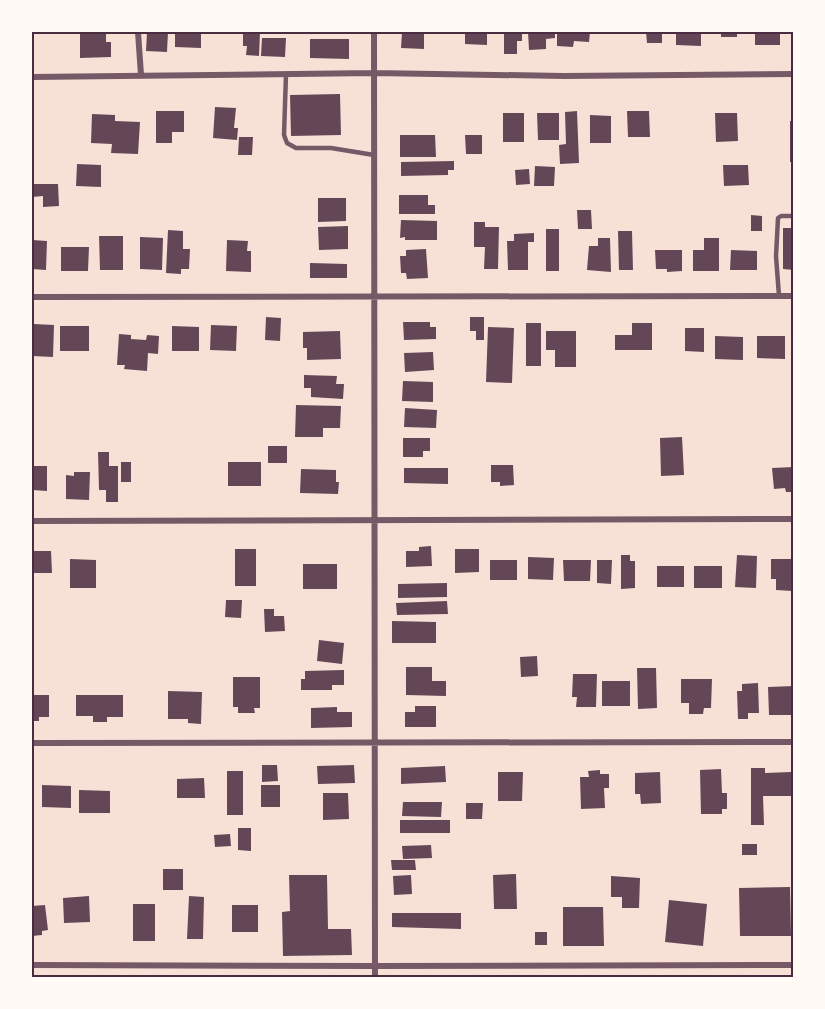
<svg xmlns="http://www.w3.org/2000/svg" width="825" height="1009" font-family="'Exo 2',sans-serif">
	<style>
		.building { fill: #644757 }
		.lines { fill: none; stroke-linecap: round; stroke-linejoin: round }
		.service { stroke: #755966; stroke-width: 4.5 }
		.minor { stroke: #755966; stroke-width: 6 }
		.neatline { fill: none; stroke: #4a2c40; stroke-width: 2 }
	</style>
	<rect width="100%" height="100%" fill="#f7e1d7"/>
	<path class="building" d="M80 32H106V42H111V57L80 58Z
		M147 32H168L167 52 146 51Z
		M175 32H201V48L175 47Z
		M243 32H260L259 56 246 55 247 46H243Z
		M402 32H424V49L401 48Z
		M465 32H487V45L465 44Z
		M504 32H522V41H517V54H504Z
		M528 32H555V38L546 39V49L529 50Z
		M557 32H590L589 42 574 41 573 47 557 46Z
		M646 32H662V43H647Z
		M676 32H701V46L676 45Z
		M721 32H737V37H721Z
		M755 32H780V45H755Z
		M262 38H286L285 57 261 56Z
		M310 39H349V59L310 58Z
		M340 94 341 135 291 136 290 95Z
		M215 107 236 108 234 128H238L237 140 213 138Z
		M156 111H184V132H172V143H156Z
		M577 111 579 163 560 164 559 145 566 144 565 112Z
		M627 111H649L650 137H628Z
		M503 113H524V142H503Z
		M537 113H559V140H538Z
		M715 113H737L738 141 716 142Z
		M92 114 115 115V121L140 122 138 154 111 153 112 144 91 143Z
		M590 115 611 116V143H590Z
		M790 121H794V162H790Z
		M400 135H435L436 157H400Z
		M465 135H482V154H466Z
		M239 137H253L252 155H238Z
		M454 161V170H448V175L401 176V162Z
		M77 164 101 165V187L76 186Z
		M723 165H748L749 185 724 186Z
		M535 166 555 167 554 186H534Z
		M529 169 530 184 516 185 515 170Z
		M32 184H58L59 206 43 207V196L32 197Z
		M399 195H428V205H435V214H399Z
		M318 198H346V221L318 222Z
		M577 210H591L592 229H578Z
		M751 215 762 216V231H751Z
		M401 220 437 221V240H405V237L400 238Z
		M474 222H485V227H499L498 269H484L485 247H474Z
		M348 226V249L319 250 318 227Z
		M783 228H794V270L783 269Z
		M546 229H559V271H546Z
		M168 230 183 231V249H190L189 269H181V274L166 273Z
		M618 231H632L633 270H619Z
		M534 233V242H528V270H508L507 241H514V234Z
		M99 236H123V270H100Z
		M140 237 163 238 162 270 140 269Z
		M598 238H610L611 272 587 270 589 246H598Z
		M704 238H719V271H693V250H704Z
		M32 240 47 241 46 270 32 269Z
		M227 240 248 241 247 251H251V272L226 271Z
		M61 247H89L88 271H61Z
		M426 249 428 278 407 279 406 273H401L400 256H406V250Z
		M655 250H682V271L667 272V269H656Z
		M731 250 757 251V270H730Z
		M310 263 347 264V278H310Z
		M266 317 281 318 280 341 265 340Z
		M470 317H484V340H476V331H470Z
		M403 322H430V327H436V339L404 340Z
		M526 323H541V366H526Z
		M632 323H652V350H615V335H632Z
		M34 324 54 325 53 357 32 356V331H34Z
		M211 325 237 326 236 351 210 350Z
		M60 326H89V351H60Z
		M172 326 199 327V351H172Z
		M488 327 514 328 512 383 486 382Z
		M685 328H704V352L685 351Z
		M340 331 341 359 307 360V348H303V332Z
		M546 331H576V367H555V350H546Z
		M119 334 131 335V339L146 340 147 335 159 336 158 354 148 353 147 371 124 369 125 365H117Z
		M715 336 743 337V360L715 359Z
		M757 336H785V359L757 358Z
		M433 352 434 370 405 372 404 353Z
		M304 375 337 376 336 384H344L343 399 311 397V388H304Z
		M403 381 433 382V402L402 401Z
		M296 405 341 406 340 428H323V437H295Z
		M405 408 437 410 436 428 404 427Z
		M682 437 684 475 661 476 660 438Z
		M403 438H430V451H423V457H403Z
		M268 446H287V463H268Z
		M98 452H109V466H118V502H106V490H99Z
		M121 462H131V482H121Z
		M228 462H261V486H228Z
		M491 465H513L514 485 500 486V482H491Z
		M32 466H47V491L32 490Z
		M794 467V492H786L785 488 774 489 772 468Z
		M404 468H448V484L404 483Z
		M301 469 336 470V482H339L338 494 300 493Z
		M74 472H90L89 500 66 499V475L74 476Z
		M431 546 432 566 406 567V551H419V547Z
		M235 549H256V586H235Z
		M455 549H479V572L455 573Z
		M32 551H51L52 573H32Z
		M621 555H630V561H635V588L621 589Z
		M737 555 757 556 756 588 735 587Z
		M528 557 554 558 553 580 528 579Z
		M70 559 96 560V588H70Z
		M771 559H792V591L776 590V579H771Z
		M490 560H517V580H490Z
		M563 560H591L590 581H564Z
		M597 560H612L611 584 597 583Z
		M303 564H337V589H303Z
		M657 566H684V587H657Z
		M694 566H722V588H694Z
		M447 583V597L398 598V584Z
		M226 600H242L241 618 225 617Z
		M447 601 448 614 397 615 396 603Z
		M264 609H274V616H284L285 631 265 632Z
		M392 621 436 622V643H392Z
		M319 640 344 643 342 664 317 661Z
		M537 656 538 676 521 677 520 657Z
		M406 667H432V681H446V696L406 695Z
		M637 668H656L657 708 638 709Z
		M344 670V685H332V690H301V679H305V671Z
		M573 674H597L596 707H576L577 697H572Z
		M233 677H260V708H254L255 713H238V707H233Z
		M681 679H712L711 708H704L703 714H689V703H681Z
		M602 681H630V706H602Z
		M758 683 759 713H748V719H738L737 691H742V684Z
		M794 686V715H769L768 687Z
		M168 691 202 692 201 724 188 723V719H168Z
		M32 695H49V717H39V721H32Z
		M76 695H123V717H107V722H93V716H76Z
		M415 706H436V727H405V712H415Z
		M337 707V712H352V727L311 728V708Z
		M262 765H277L278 781 262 782Z
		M354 765 355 783 318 784 317 766Z
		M445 766 446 782 401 784V768Z
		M751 768H765V773L791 772 792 796H763L764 825H751Z
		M721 769 722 793H727V809H722V814H701L700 770Z
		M600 770V774H609V788H604L605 808 581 809 580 777H589L588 771Z
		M227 771H243V815H227Z
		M498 772H523L522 801H498Z
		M660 772 661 803 641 804 640 794H635V773Z
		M204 778 205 798H177V779Z
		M42 785 71 786V808L42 807Z
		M261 785H280V807H261Z
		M79 790 110 791V813H79Z
		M323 793H348L349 819 323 820Z
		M403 802H442L441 817 402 816Z
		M466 803H483L482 819H466Z
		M400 820H450V833H400Z
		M238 828H251V851L238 850Z
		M230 834 231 846 215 847 214 835Z
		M742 844H757V855H742Z
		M431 845 432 858 403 859 402 846Z
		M391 860H415L416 870H392Z
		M163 869H183V890H163Z
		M516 874 517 909H494L493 875Z
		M289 875H327L328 929H351L352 955 283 956 282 912 290 911Z
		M411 875 412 894 394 895 393 876Z
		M611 876 640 878 639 908H622V897H611Z
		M790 887 791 936H740L739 888Z
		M89 896 90 922 64 923 63 898Z
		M189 896 204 897 203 939H187Z
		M669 900 707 904 703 946 665 942Z
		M133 904H155V941H133Z
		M45 905 48 930 42 931V935L32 936V906Z
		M232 905H258V932H232Z
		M563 907H603L604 946H563Z
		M392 913H461V929L392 927Z
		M535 932H547V945H535Z"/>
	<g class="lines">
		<path class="service" d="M286 74 284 135 287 143 296 148H331L374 155
			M779 296 776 256 778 218 781 216H794"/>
		<path class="minor" d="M138 32 141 75
			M374 32 375 978
			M32 77 374 73 564 76 794 74
			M32 297 794 296
			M32 521 794 519
			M32 743 794 742
			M32 965 375 966 794 965"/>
	</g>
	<rect width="825" height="1009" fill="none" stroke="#fffaf5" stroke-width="66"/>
	<rect x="33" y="33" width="759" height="943" class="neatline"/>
</svg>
